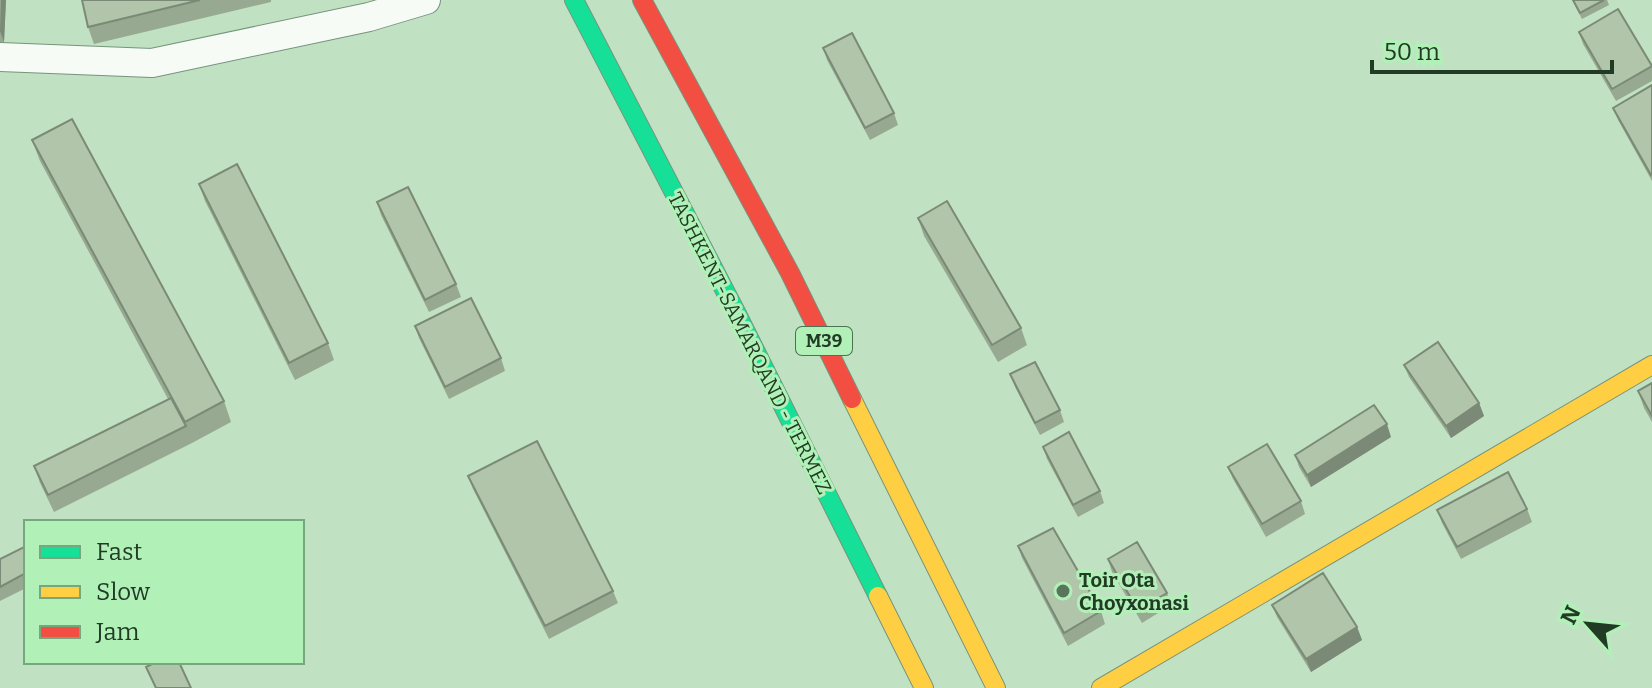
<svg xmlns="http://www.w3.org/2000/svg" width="1652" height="688" font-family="Bitter,serif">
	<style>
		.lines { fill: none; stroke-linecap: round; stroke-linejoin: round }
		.street-casing { stroke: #78937c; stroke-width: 30 }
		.fast-casing { stroke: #78937c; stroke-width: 20 }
		.slow-casing { stroke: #78937c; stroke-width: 20 }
		.jam-casing { stroke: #78937c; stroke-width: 20 }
		.street { stroke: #f6fbf6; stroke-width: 28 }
		.fast { stroke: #16e098; stroke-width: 18 }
		.slow { stroke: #ffcf43; stroke-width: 18 }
		.jam { stroke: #f24e42; stroke-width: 18 }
		.wall { fill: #97a991 }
		.shaded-wall { fill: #7b8a76 }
		.building { fill: #b0c5a9; stroke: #7b8a76; stroke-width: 2 }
		.poi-dot { fill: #59755c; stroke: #b1f1b8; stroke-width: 3 }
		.labels { text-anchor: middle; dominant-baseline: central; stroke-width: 6; stroke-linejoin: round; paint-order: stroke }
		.shield { fill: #b1f1b8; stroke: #4c7251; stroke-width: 2 }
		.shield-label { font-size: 18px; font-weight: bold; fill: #213b25 }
		.street-label { font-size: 20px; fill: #213b25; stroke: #b1f1b8 }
		.poi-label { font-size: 20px; font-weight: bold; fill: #213b25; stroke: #b1f1b8; text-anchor: start }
	</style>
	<rect width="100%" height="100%" fill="#c0e2c3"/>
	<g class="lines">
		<g class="street-casing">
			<path id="street" d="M0 57 152 63 369 17 426 0"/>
		</g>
		<g class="fast-casing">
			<path id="fast" d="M574 0 737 314 878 596"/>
		</g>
		<g class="slow-casing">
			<path id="slow" d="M852 399 996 688
				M878 596 924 688
				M1101 688 1652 365"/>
		</g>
		<g class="jam-casing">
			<path id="jam" d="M642 0 790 273 852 399"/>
		</g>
		<use href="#street" class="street"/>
		<use href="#fast" class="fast"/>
		<use href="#slow" class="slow"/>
		<use href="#jam" class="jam"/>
	</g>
	<path class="wall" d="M0 0H6L4 42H0Z
		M82 0H271V2L94 44 88 27Z
		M1572 0H1607L1609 5 1582 19Z
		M1618 9 1652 68V81L1616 101 1583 44 1579 32Z
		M823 48 894 113 898 125 870 140 827 60Z
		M1652 85V181L1618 120 1613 108Z
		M32 140 224 401 231 422 192 443 54 512 40 483 34 466 168 399 40 161Z
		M199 184 328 343 334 360 295 380 205 201Z
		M377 202 456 284 461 297 429 312 381 215Z
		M918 218 1021 328 1027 345 998 362 924 236Z
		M415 326 501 358 505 371 449 399 419 338Z
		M1404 365 1479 403 1484 416 1451 438 1409 377Z
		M1010 374 1060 410 1064 422 1040 435 1015 387Z
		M1652 383V422L1644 408 1638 391Z
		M1391 437 1311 487 1299 467 1295 455Z
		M1043 447 1100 491 1104 503 1078 517 1047 459Z
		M1228 467 1301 501 1305 514 1266 537 1233 479Z
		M468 476 613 591 618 603 549 639 473 489Z
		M1527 509 1532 522 1461 559 1442 523 1437 510Z
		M26 546V588L0 601V559Z
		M1018 546 1101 611 1105 624 1068 646 1022 558Z
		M1108 559 1167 593 1171 605 1142 623 1112 572Z
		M1272 605 1357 627 1362 640 1311 672 1277 617Z"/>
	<path class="shaded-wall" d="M1 0H6L4 42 0 31Z
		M1479 403 1484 416 1451 438 1446 426Z
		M1387 424 1391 437 1311 487 1307 475Z
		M1357 627 1362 640 1311 672 1306 659Z"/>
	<path class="building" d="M82 0H200L88 27Z
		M1573 0H1604L1580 13Z
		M1618 9 1652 66 1612 89 1579 32Z
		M852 33 894 113 865 128 823 48Z
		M1652 85V174L1651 175 1613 108Z
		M72 119 224 401 185 422 32 140Z
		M237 164 328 343 289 363 199 184Z
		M408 187 456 284 425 300 377 202Z
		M947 201 1021 328 992 345 918 218Z
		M471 298 501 358 445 387 415 326Z
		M1438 342 1479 403 1446 426 1404 365Z
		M1035 362 1060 410 1035 423 1010 374Z
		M1652 383V416L1638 391Z
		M171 398 186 426 48 495 34 466Z
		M1374 405 1387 424 1307 475 1295 455Z
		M1069 432 1100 491 1073 505 1043 447Z
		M537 441 613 591 545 626 468 476Z
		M1267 444 1301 501 1262 524 1228 467Z
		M1508 472 1527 509 1457 547 1437 510Z
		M1053 528 1101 611 1064 633 1018 546Z
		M1137 542 1167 593 1138 610 1108 559Z
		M26 546V573L0 587V559Z
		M1323 573 1357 627 1306 659 1272 605Z
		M156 662H179L191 688H156L146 667Z"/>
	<circle class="poi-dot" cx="1063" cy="591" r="8"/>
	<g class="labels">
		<rect class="shield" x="796" y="327" width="56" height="28" rx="6"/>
		<g class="shield-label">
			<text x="824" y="341">M39</text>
		</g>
		<g class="street-label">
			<text transform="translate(750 343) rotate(63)">TASHKENT-SAMARQAND - TERMEZ</text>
		</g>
		<g class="poi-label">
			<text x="1079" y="580">Toir Ota<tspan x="1079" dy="23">Choyxonasi</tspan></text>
		</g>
	</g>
	<rect x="24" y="520" width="280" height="144" fill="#b1f1b8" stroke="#77a87d" stroke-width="2"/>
	<rect x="40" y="546" width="40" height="12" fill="#16e098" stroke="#77a87d" stroke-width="2"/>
	<text x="96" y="560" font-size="24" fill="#213b25">Fast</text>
	<rect x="40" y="586" width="40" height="12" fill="#ffcf43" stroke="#77a87d" stroke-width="2"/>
	<text x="96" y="600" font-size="24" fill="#213b25">Slow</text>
	<rect x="40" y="626" width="40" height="12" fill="#f24e42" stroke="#77a87d" stroke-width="2"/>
	<text x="96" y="640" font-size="24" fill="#213b25">Jam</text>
	<g transform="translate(1588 624) rotate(297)" stroke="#b1f1b8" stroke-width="6" paint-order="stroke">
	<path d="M0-6L14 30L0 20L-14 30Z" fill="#213b25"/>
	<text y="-12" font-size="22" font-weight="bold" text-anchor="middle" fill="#213b25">N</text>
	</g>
	<path d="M1372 60v12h240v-12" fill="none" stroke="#213b25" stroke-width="4"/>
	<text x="1384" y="60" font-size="24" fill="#213b25" stroke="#b1f1b8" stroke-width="6" paint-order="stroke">50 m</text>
</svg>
